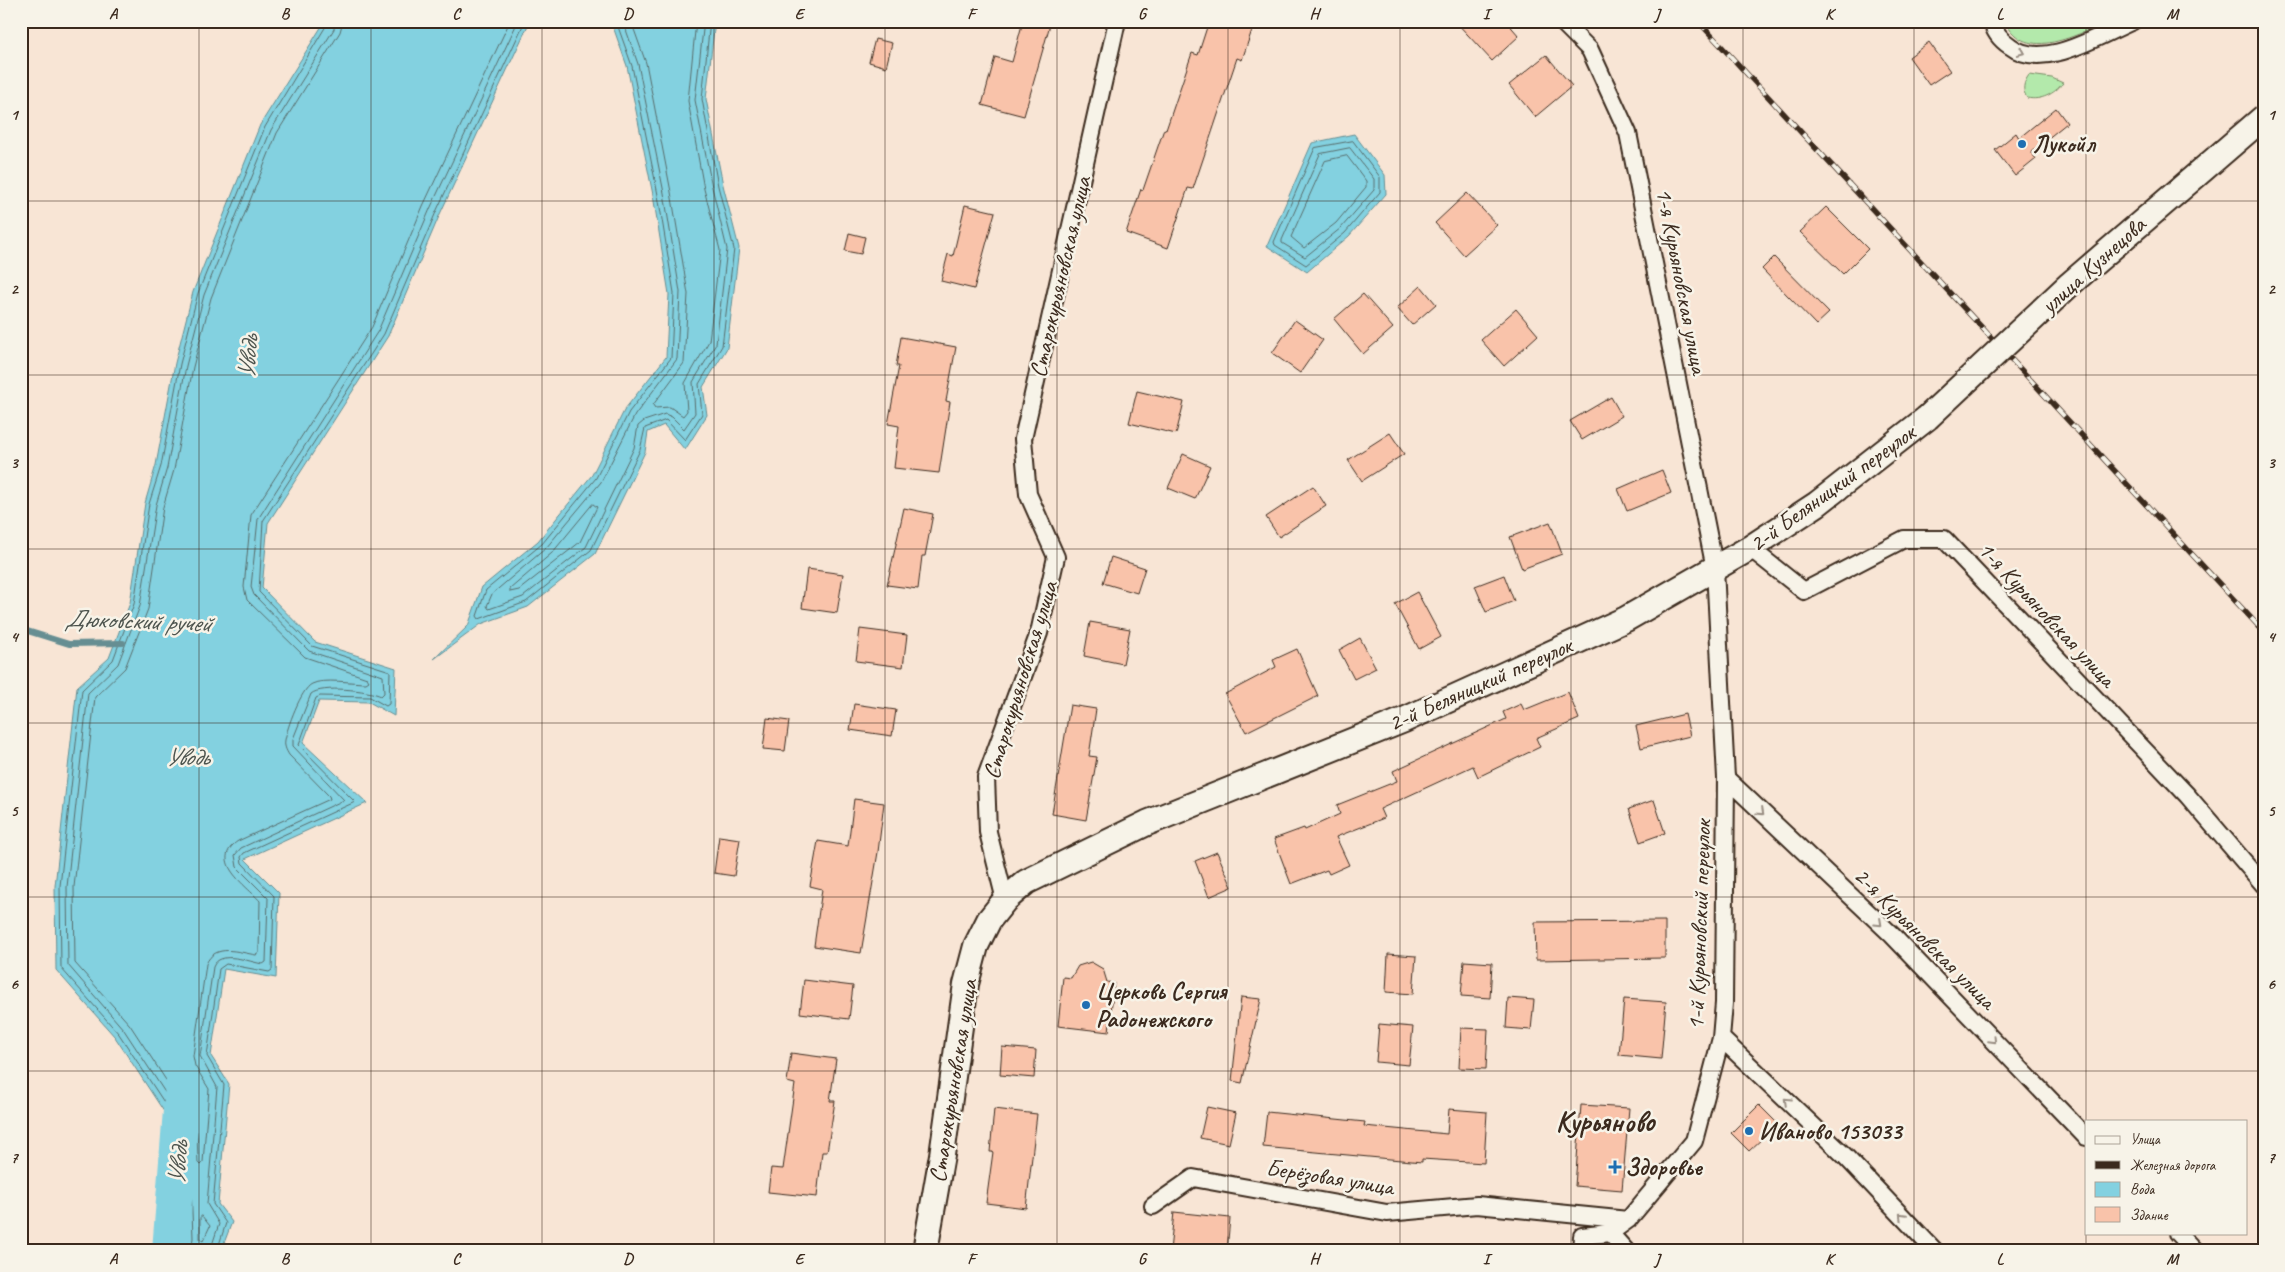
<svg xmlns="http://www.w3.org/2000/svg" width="2285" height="1272" font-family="Caveat,sans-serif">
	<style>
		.green { fill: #b3e9ab; stroke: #778a64 }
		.water { fill: #83d1e0; stroke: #668e92 }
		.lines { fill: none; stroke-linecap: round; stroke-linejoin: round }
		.shore { stroke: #586d6c; stroke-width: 1 }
		.stream { stroke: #668e92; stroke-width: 6 }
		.river { stroke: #83d1e0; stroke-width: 36 }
		.building { fill: #f9c3aa; stroke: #3b2a1e }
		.street-casing { stroke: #3b2a1e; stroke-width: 20 }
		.secondary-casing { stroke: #3b2a1e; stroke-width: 28 }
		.street { stroke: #f7f3e8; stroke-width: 16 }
		.secondary { stroke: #f7f3e8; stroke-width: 24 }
		.rail-casing { stroke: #3b2a1e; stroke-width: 5.5 }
		.rail { stroke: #f7f3e8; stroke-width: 4; stroke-dasharray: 11; stroke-linecap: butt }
		.secondary-bridge-casing { stroke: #3b2a1e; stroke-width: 28; stroke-linecap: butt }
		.secondary-bridge { stroke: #f7f3e8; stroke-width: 24 }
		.oneway { stroke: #998e83 }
		.grid { fill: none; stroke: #3b2a1e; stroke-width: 1; stroke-opacity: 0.55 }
		.poi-dot { fill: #1f6fb2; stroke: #f7f3e8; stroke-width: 2 }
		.labels { text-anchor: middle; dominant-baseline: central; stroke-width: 5; stroke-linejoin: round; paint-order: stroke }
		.poi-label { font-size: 24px; font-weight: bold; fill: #3b2a1e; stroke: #f7f3e8; text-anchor: start }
		.street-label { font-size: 24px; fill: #3b2a1e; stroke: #f7f3e8 }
		.water-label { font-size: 25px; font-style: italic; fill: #4d544e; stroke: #f7f3e8 }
		.district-label { font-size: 29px; font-weight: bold; fill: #3b2a1e; stroke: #f7f3e8 }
		.neatline { fill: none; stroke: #3b2a1e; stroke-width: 2 }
		.grid-label { font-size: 16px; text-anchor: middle; font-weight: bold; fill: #3b2a1e }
	</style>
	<rect width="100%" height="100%" fill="#f8e5d5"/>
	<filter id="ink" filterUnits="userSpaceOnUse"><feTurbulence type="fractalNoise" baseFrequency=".02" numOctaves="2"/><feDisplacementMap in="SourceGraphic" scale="10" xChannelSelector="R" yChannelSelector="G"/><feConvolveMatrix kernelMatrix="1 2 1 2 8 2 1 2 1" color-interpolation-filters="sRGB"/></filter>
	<g filter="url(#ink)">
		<path class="green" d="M2005 21H2110C2079 33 2025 65 2005 21Z
			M2029 75 2052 78 2063 83C2054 94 2041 101 2027 98 2022 90 2023 83 2029 75Z"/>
		<path class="water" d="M325 21H530L440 214 388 336 268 523 262 588 315 642 396 668 394 716 369 702 319 701 303 743 367 803 245 859 279 893 276 978 224 969 211 1056 229 1084 218 1204 232 1222 221 1251H179L182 1239 178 1133 115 1037 56 970 55 886 77 687 109 658 130 603 145 503 156 465 175 363 193 292 260 125Z
			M611 21H715L706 99 723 185 739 248 727 348 703 387 707 415 685 450 664 425 648 432 645 452 595 554 528 607 481 624 434 659 468 626 482 587 538 541 592 475 625 409 666 357 669 294 653 195 627 66Z
			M1354 134 1385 175 1386 194 1349 236 1307 272 1267 246 1312 143Z"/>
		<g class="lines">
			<path class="shore" d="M343 21 340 32 277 133 211 298 193 367 174 470 163 507 148 609 125 668 95 697 74 887 75 963 130 1025 194 1123 197 1132 198 1163 200 1165 203 1162 209 1089 195 1066 193 1056 206 964C215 943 238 952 256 955L259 953 260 901C247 886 208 861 238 841L330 799 329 796 289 755C286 750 284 746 285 740 287 728 301 689 312 684 323 678 353 683 366 683L369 681 367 678 305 657 247 600 244 587 251 515 372 327 423 206 510 21
				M616 21 632 66 658 195 674 293 671 358 629 412 596 478 542 544 486 590 477 616 479 619 526 602 591 550 640 450 645 428 666 420 685 440 702 414 699 384 722 346 734 249 718 186 702 99 710 21
				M623 21 638 64 664 193 680 292 677 359 635 415 601 482 546 548 492 594 487 606 489 609 523 597 586 547 634 448 638 426 644 421 665 414 672 417 684 429 695 413 693 382 716 344 727 249 712 187 695 100 704 21
				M631 21 646 63 671 192 688 294 684 363 653 405 655 408 670 407 683 416 687 411 685 383 709 341 720 250 704 189 688 101 696 21
				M1353 141 1380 177V192L1345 233 1306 265 1275 245 1274 242 1315 148Z
				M1350 148 1374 179V190L1341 228 1305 257 1282 243V240L1320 154Z
				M1347 156 1366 181V187L1336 223 1304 248 1291 237 1325 161Z
				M593 504 597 507 580 542 519 590 510 592V589L552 553Z
				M202 1216 210 1226 203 1241 200 1239V1218Z
				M184 1251 187 1238 183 1131 119 1034 61 968 60 886 82 690 113 660 134 604 149 504 161 466 180 364 198 293 265 127 329 21
				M191 1251 193 1238 189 1129 124 1030 68 965 67 887 88 693 118 664 140 606 156 505 167 468 186 366 204 295 271 130 334 29 335 21
				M210 1251 219 1224 207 1204 217 1087 200 1056 213 967C220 949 249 962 263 964L266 962 268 898 237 867 235 855 241 848 344 800 293 746V739L311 694C321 685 369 690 381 696L384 693 383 676 309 651 254 595 251 587 258 519 378 331 430 209 518 21
				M217 1251 226 1223 213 1204 224 1085 207 1056 219 969 226 964 269 972 272 970 274 896 242 863 241 857 244 853 355 802 299 745 316 698 320 696 370 697 386 706 389 704 390 671 312 646 259 592 263 521 384 334 436 212 525 21"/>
			<path class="stream" d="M21 629 69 644 123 643"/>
			<path class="river" d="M170 1251 183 1085"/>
		</g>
		<path class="building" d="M1023 21H1051L1024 116 982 105 995 57 1012 62Z
			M1209 21H1255L1242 60 1237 58 1193 189 1188 188 1168 248 1126 233 1141 189 1143 190 1164 129 1166 130 1192 53 1198 55Z
			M1455 21H1506L1519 36 1492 61Z
			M875 39 892 43 886 67 869 62Z
			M1929 42 1950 71 1929 85 1909 57Z
			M1546 55 1572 86 1535 117 1509 85Z
			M2056 108 2067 123 2031 152 2036 159 2015 176 1995 150 2016 133 2019 138Z
			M1467 193 1497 225 1464 255 1435 223Z
			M965 205 995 212 974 289 941 281 948 254 953 256Z
			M1826 207 1868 249 1843 274 1800 232Z
			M849 233 865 237 861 254 845 251Z
			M1774 257 1829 313 1816 325 1762 269Z
			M1421 286 1436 304 1412 325 1397 308Z
			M1363 294 1393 328 1363 354 1334 319Z
			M1516 309 1538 335 1504 366 1481 340Z
			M1295 320 1323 340 1300 373 1272 353Z
			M901 337 956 347 946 401 950 402 939 473 894 468 899 426 888 424 899 366H896Z
			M1137 391 1184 402 1176 434 1129 423Z
			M1611 397 1622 416 1582 440 1570 421Z
			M1390 433 1404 454 1362 481 1348 460Z
			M1183 454 1210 466 1195 499 1168 488Z
			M1662 470 1671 493 1627 511 1618 489Z
			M1313 486 1326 506 1279 537 1266 517Z
			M904 508 933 514 925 556H922L918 589 887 585Z
			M1550 522 1562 554 1522 569 1510 537Z
			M1111 557 1145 568 1137 593 1103 583Z
			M807 569 843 574 837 613 802 608Z
			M1504 575 1514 601 1486 612 1475 586Z
			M1417 592 1441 637 1419 649 1395 604Z
			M1090 622 1130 629 1123 664 1084 656Z
			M860 629 907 635 903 667 856 661Z
			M1360 638 1376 668 1354 679 1339 650Z
			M1297 649 1318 696 1246 732 1225 694 1276 667 1273 660Z
			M1568 692 1579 719 1536 738 1540 747 1478 777 1473 766 1380 809 1384 818 1336 837 1349 865 1329 874 1327 870 1291 884 1274 839 1304 828 1305 830 1340 814 1337 805 1397 781 1393 771 1506 719 1503 712 1521 704 1524 710Z
			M854 704 896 710 892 736 850 730Z
			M1070 705 1096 709 1089 756 1097 757 1086 820 1052 814Z
			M1685 714 1690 736 1641 748 1636 726Z
			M767 718 789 721 785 751 763 749Z
			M854 799 884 803 878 852 861 953 814 946 822 889 810 886 818 841 848 846Z
			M1654 800 1665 833 1640 842 1629 809Z
			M719 836 740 839 734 876 714 873Z
			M1217 852 1232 887 1209 897 1195 861Z
			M1665 921V958L1536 960 1535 922Z
			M1388 954 1416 956 1413 994 1386 992Z
			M1464 961 1492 963 1490 998 1461 996Z
			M1091 962 1103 969 1107 982 1114 983 1109 1032 1058 1026 1063 977 1071 978 1078 966Z
			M804 980 853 986 849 1019 800 1013Z
			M1241 997 1261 999 1242 1083 1232 1081Z
			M1508 998 1534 1000 1531 1030 1506 1028Z
			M1624 999 1666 1002 1661 1059 1619 1055Z
			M1379 1024 1413 1027 1409 1065 1376 1062Z
			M1461 1028 1488 1029 1486 1069 1459 1068Z
			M1002 1047 1036 1050 1034 1078 1000 1075Z
			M791 1053 836 1059 830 1101H835L827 1152H822L817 1197 768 1192 771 1168 783 1169 795 1084 787 1082Z
			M1581 1105 1629 1108 1622 1190 1575 1186Z
			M1759 1105 1778 1124 1749 1151 1731 1133Z
			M1207 1107 1236 1113 1229 1144 1200 1138Z
			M994 1109 1037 1114 1026 1208 986 1203 993 1152H990Z
			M1449 1109 1487 1112 1484 1163 1422 1159V1162L1263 1147 1267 1112 1365 1122 1364 1126 1447 1134Z
			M1174 1212 1230 1218 1227 1251H1170Z"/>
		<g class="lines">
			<g class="street-casing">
				<path id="street" d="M1561 21 1590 50 1628 133 1715 569 1726 778 1724 1003 1721 1038 1694 1141 1628 1220 1610 1233 1582 1236 1581 1251
					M1992 21C1994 32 2001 40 2010 46 2043 72 2099 35 2133 21
					M1750 548 1804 591 1904 539H1944L2187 795 2264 885
					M1726 778 1892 935 2086 1137
					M1005 900 988 832 986 777 1039 633 1056 557 1028 494 1023 439 1117 21
					M1721 1038 1845 1156 1935 1251
					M1153 1206 1193 1178 1387 1213 1477 1205 1628 1220
					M1610 1233 1626 1251
					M2178 1233 2195 1251"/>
			</g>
			<g class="secondary-casing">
				<path id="secondary" d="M925 1251 942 1155 966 984 976 946 989 920 1005 900 1026 882 1147 823 1404 720 1626 619 1750 548 1817 504 1927 418"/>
			</g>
			<use href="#street" class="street"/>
			<use href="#secondary" class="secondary"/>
			<g class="rail-casing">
				<path id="rail" d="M1698 21 2264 632"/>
			</g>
			<use href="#rail" class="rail"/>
			<g class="secondary-bridge-casing">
				<path id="secondary-bridge" d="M1927 418 2070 284 2264 117"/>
			</g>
			<use href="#secondary-bridge" class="secondary-bridge"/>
		</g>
		<defs><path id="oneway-chevron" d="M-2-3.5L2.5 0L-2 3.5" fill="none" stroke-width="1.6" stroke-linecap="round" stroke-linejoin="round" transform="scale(1.25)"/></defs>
		<g class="oneway">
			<use href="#oneway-chevron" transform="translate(2021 52) rotate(22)"/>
			<use href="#oneway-chevron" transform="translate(1761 812) rotate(43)"/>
			<use href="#oneway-chevron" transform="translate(1879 923) rotate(43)"/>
			<use href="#oneway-chevron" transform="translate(1993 1040) rotate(46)"/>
			<use href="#oneway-chevron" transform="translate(1787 1101) rotate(-136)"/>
			<use href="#oneway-chevron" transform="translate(1902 1216) rotate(-134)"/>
		</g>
	</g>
	<path class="grid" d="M199 21V1251M371 21V1251M542 21V1251M714 21V1251M885 21V1251M1057 21V1251M1228 21V1251M1400 21V1251M1571 21V1251M1743 21V1251M1914 21V1251M2086 21V1251M21 201H2264M21 375H2264M21 549H2264M21 723H2264M21 897H2264M21 1071H2264"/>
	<g class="poi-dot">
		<circle cx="2022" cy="144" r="5"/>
		<circle cx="1086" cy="1005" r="5"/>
		<circle cx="1749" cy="1131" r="5"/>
		<path d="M1612.5 1159.5h5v5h5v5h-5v5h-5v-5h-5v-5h5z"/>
	</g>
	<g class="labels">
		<g class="poi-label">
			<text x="2032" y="144">Лукойл</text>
			<text x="1096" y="991">Церковь Сергия<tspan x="1096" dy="28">Радонежского</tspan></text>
			<text x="1759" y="1131">Иваново 153033</text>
			<text x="1625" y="1167">Здоровье</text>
		</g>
		<g class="street-label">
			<text transform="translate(2093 265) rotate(-42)">улица Кузнецова</text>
			<text transform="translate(1060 277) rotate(-77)">Старокурьяновская улица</text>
			<text transform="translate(1682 281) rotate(79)">1-я Курьяновская улица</text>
			<text transform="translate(1832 488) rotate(-36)">2-й Беляницкий переулок</text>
			<text transform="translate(2047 614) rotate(47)">1-я Курьяновская улица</text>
			<text transform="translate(1020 680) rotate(-73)">Старокурьяновская улица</text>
			<text transform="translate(1480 684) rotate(-24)">2-й Беляницкий переулок</text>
			<text transform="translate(1699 925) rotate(-88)">1-й Курьяновский переулок</text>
			<text transform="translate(1925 938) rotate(45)">2-я Курьяновская улица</text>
			<text transform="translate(953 1081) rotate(-81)">Старокурьяновская улица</text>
			<text transform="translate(1330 1177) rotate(9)">Берёзовая улица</text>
		</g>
		<g class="water-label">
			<text transform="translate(248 357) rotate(-85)">Уводь</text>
			<text transform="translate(138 621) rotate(2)">Дюковский ручей</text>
			<text x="187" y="757">Уводь</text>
			<text transform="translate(178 1163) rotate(-85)">Уводь</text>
		</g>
		<g class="district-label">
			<text x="1605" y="1121">Курьяново</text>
		</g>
	</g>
	<rect width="2285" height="1272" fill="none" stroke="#f7f3e8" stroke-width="55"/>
	<rect x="2085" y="1120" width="162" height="115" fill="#f7f3e8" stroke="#aca397"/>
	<rect x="2095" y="1136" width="25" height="8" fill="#f7f3e8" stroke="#aca397"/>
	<text x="2130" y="1144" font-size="15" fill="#3b2a1e">Улица</text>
	<rect x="2095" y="1161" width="25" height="8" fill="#3b2a1e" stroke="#aca397"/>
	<text x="2130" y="1170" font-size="15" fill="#3b2a1e">Железная дорога</text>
	<rect x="2095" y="1182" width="25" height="15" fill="#83d1e0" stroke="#aca397"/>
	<text x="2130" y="1194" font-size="15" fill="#3b2a1e">Вода</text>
	<rect x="2095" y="1207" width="25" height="15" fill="#f9c3aa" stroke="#aca397"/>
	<text x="2130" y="1220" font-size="15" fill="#3b2a1e">Здание</text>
	<rect x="28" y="28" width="2230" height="1216" class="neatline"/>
	<g class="grid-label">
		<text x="113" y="19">A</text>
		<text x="285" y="19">B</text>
		<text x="456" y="19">C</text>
		<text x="628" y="19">D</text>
		<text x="799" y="19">E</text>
		<text x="971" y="19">F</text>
		<text x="1142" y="19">G</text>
		<text x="1314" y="19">H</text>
		<text x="1486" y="19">I</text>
		<text x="1657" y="19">J</text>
		<text x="1829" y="19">K</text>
		<text x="2000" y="19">L</text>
		<text x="2172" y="19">M</text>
		<text x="14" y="120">1</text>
		<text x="2271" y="120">1</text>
		<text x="14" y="294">2</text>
		<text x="2271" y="294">2</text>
		<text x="14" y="468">3</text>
		<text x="2271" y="468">3</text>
		<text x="14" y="642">4</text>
		<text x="2271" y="642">4</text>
		<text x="14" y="816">5</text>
		<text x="2271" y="816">5</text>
		<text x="14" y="989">6</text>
		<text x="2271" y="989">6</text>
		<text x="14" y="1163">7</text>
		<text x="2271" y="1163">7</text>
		<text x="113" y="1264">A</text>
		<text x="285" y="1264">B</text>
		<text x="456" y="1264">C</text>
		<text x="628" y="1264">D</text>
		<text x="799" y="1264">E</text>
		<text x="971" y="1264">F</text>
		<text x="1142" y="1264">G</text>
		<text x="1314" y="1264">H</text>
		<text x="1486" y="1264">I</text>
		<text x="1657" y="1264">J</text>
		<text x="1829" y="1264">K</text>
		<text x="2000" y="1264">L</text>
		<text x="2172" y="1264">M</text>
	</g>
</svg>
